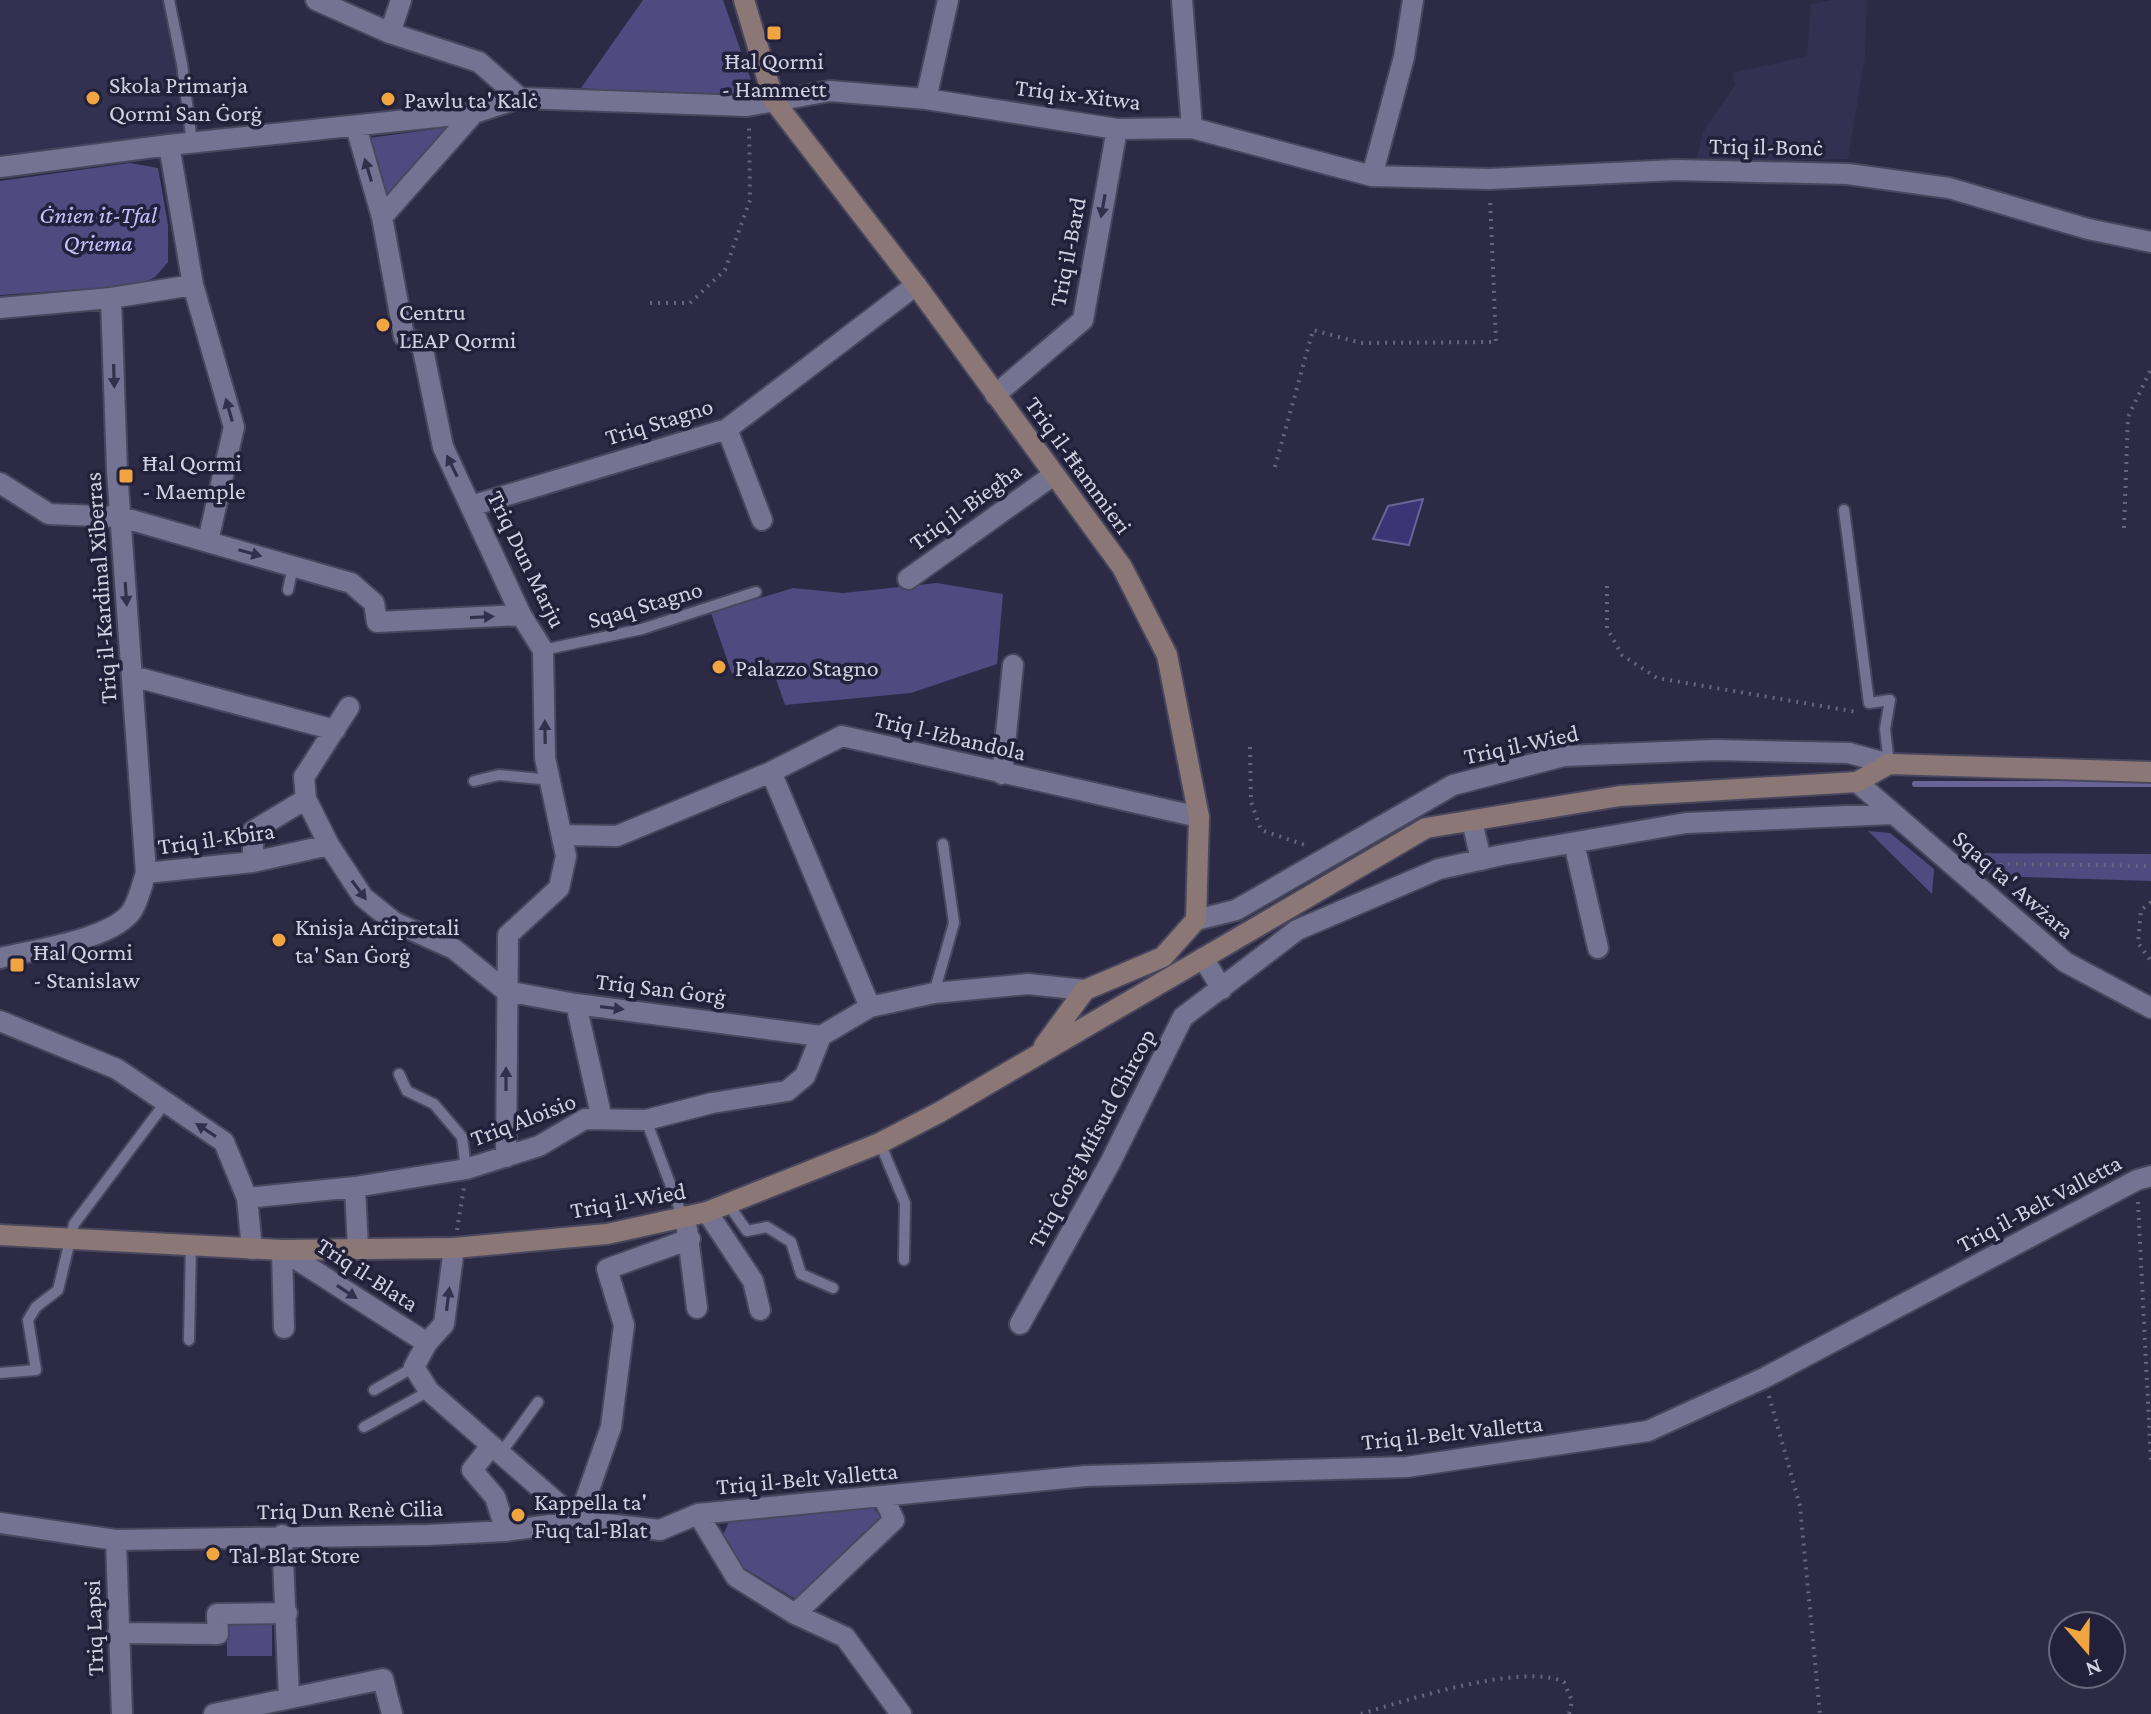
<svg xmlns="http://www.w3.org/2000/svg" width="2151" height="1714" font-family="'Crimson Pro',serif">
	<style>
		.built { fill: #333151 }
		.green { fill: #4f4b80 }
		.water { fill: #3d3475; stroke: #696396; stroke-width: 2 }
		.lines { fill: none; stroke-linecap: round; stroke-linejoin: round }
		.stream { stroke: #696396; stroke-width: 6 }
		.lane-casing { stroke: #49475e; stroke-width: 14 }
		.street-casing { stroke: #49475e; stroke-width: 24 }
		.secondary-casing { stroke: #49475e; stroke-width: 24 }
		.path { stroke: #68667d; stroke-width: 4; stroke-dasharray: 2 6; stroke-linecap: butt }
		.lane { stroke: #747392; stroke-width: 10 }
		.street { stroke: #747392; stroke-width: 20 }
		.secondary { stroke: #8b7876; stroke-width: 20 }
		.oneway { fill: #32314c }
		.poi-dot { fill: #f1a540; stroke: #22203a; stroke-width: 3 }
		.labels { text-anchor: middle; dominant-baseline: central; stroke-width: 7; stroke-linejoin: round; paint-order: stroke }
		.poi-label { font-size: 24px; fill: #d1d1e2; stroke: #22203a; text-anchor: start }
		.street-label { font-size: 24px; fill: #d1d1e2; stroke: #22203a }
		.park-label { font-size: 24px; font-style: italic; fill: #c5c3fe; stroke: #22203a }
	</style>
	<rect width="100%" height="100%" fill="#2c2a44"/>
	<path class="built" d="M0 0H169L190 132 0 156Z
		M1832 0H1867L1865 56 1848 159 1696 162 1703 132 1735 85 1733 73 1807 56 1811 4Z"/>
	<path class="green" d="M643 0H723L751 80 747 92 694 97 581 88Z
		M457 126 386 201 369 138Z
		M130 163 158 168 168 225V262L155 277 139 285 0 295V181Z
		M937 583 1003 594 997 664 911 693 785 705 769 659 732 674 711 613 793 588 843 593Z
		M1868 831 1890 833 1934 869 1932 894Z
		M1961 853 2151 854V881L1992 876Z
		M871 1506 884 1519 797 1600 739 1565 721 1539 729 1522Z
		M227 1616H272V1656H227Z"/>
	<path class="water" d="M1423 499 1409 545 1373 539 1388 506Z"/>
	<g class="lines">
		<path class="stream" d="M1915 784H2151"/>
		<g class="lane-casing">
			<path id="lane" d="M169 0 182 64 192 143
				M1844 510 1869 703 1890 700 1885 729 1889 764
				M288 590 293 566
				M543 650 642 629 756 592
				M474 781 499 775 551 780
				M934 993 954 923 943 844
				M399 1074 407 1091 434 1104 462 1137 466 1169
				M646 1120 683 1218
				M880 1143 905 1203 904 1260
				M728 1204 747 1231 767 1227 791 1242 801 1274 833 1288
				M189 1340 191 1245
				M0 1373 36 1370 28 1320 36 1307 58 1290 74 1224 165 1103
				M374 1390 414 1367
				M364 1427 429 1391
				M501 1453 538 1402"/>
		</g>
		<g class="street-casing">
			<path id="street" d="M316 0 390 33 479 62 520 98
				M1182 0 1192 128
				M390 33 401 0
				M926 99 948 0
				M356 127 382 217 404 336 422 345 443 447 521 615 543 650 545 758 566 856 559 888 508 935 506 1157
				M0 167 169 145 474 113 520 98 747 106 830 91 926 99 1117 129 1192 128 1372 176 1489 179 1676 170 1848 174 1949 188 2088 229 2151 242
				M1372 176 1404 57 1413 0
				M382 217 474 113
				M193 285 234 427 208 541
				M0 308 111 298 193 285 169 145
				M995 395 1083 320 1117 129
				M727 429 762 520
				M0 483 49 514 121 517 351 583 374 603 377 622 521 615
				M471 506 727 429 916 285
				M908 579 1052 476
				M132 676 335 730
				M349 707 304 777 306 799 329 845 363 897 394 922 454 949 506 991 576 1004 821 1036 870 1007 934 993 1028 984 1085 990
				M771 772 870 1007
				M1002 774 1013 665
				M1857 782 2065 962 2151 1008
				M1472 821 1481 860
				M564 835 617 836 771 772 842 736 1199 817
				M1574 843 1598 948
				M253 862V831L306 799
				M146 873 253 862 329 845
				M1196 920 1236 910 1453 785 1564 756 1715 750 1849 753 1889 764
				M0 958C33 950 116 939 133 909 139 898 142 885 146 873L117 471 111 298
				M1203 958 1222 989
				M576 1004 602 1119
				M0 1021 117 1069 224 1142 247 1198 252 1249
				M355 1187 358 1249
				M247 1198 355 1187 466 1169 539 1146 585 1119 646 1120 712 1103 787 1091 805 1076 821 1036
				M707 1212 753 1281 760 1310
				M687 1229 697 1308
				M454 1248 444 1324 427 1343 414 1367 429 1391 578 1521 611 1427 624 1325 607 1269 690 1239
				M282 1250 427 1343
				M282 1250 284 1328
				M1020 1324 1110 1163 1183 1017 1297 930 1439 869 1502 855 1686 823 1892 814
				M491 1446 472 1470 495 1497 506 1531
				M698 1514 736 1577 795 1614 845 1637 901 1714
				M0 1523 116 1540 428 1535 506 1531 578 1521 660 1530 698 1514 1086 1476 1407 1467 1648 1431 1764 1378 2137 1180 2151 1176
				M282 1535 289 1698
				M116 1540 122 1714
				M795 1614 894 1520 884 1498
				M118 1633 218 1634 217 1614 287 1613
				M214 1714 383 1679 392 1714"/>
		</g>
		<g class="secondary-casing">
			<path id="secondary" d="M744 0 774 101 916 285 1122 567 1167 655 1199 817 1196 920 1163 957 1085 990 1044 1046
				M0 1235 282 1250 454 1248 607 1234 707 1212 880 1143 940 1112 1426 828 1620 796 1857 782 1889 764 2151 772"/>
		</g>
		<path class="path" d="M650 303H690L725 270 750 200 749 124
			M1275 467 1313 330 1361 343 1496 342 1490 197
			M2124 528 2128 417 2151 369
			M1607 586V628L1622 655 1657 678 1857 712
			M1250 747 1251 802 1261 830 1308 846
			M1984 867 2009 864 2151 866
			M2151 902 2141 910 2138 943 2151 961
			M2138 1202 2151 1463
			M457 1230 464 1187
			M1769 1396 1800 1506 1820 1714
			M1361 1714C1407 1700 1523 1662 1564 1682L1572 1701 1569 1714"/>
		<use href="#lane" class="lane"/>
		<use href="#street" class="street"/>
		<use href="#secondary" class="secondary"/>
	</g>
	<defs><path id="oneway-solid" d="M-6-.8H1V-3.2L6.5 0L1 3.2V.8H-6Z" transform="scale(2)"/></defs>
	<g class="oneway">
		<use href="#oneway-solid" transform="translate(368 170) rotate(-107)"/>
		<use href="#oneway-solid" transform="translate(1103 206) rotate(100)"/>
		<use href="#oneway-solid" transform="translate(114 376) rotate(88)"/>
		<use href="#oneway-solid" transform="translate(229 410) rotate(-106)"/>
		<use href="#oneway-solid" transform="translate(452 466) rotate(-116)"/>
		<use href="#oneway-solid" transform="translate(250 553) rotate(16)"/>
		<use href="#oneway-solid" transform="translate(126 594) rotate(86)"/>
		<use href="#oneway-solid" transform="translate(482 617) rotate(-3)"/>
		<use href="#oneway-solid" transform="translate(545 732) rotate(-91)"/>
		<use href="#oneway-solid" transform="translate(359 890) rotate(53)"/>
		<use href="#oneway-solid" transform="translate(612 1008) rotate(7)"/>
		<use href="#oneway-solid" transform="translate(506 1079) rotate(-90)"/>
		<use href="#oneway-solid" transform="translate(206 1130) rotate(-147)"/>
		<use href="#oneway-solid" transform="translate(347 1292) rotate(33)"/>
		<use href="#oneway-solid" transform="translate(448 1299) rotate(-83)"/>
	</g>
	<g class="poi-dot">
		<rect x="766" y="25" width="16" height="16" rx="4"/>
		<circle cx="93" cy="98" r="8"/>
		<circle cx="388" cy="99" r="8"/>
		<circle cx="383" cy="325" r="8"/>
		<rect x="118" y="468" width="16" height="16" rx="4"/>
		<circle cx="719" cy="667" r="8"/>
		<circle cx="279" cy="940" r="8"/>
		<rect x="9" y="957" width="16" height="16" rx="4"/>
		<circle cx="518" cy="1515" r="8"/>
		<circle cx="213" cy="1554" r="8"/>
	</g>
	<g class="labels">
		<g class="poi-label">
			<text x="774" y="60" text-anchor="middle">Ħal Qormi<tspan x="774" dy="28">- Hammett</tspan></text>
			<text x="109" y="84">Skola Primarja<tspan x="109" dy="28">Qormi San Ġorġ</tspan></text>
			<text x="404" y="99">Pawlu ta' Kalċ</text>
			<text x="399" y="311">Centru<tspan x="399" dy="28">LEAP Qormi</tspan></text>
			<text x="142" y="462">Ħal Qormi<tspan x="142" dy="28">- Maemple</tspan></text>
			<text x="735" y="667">Palazzo Stagno</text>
			<text x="295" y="926">Knisja Arċipretali<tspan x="295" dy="28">ta' San Ġorġ</tspan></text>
			<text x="33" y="951">Ħal Qormi<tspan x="33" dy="28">- Stanislaw</tspan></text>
			<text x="534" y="1501">Kappella ta'<tspan x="534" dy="28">Fuq tal-Blat</tspan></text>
			<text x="229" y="1554">Tal-Blat Store</text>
		</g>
		<g class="street-label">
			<text transform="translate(1078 94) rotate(7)">Triq ix-Xitwa</text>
			<text transform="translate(1766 146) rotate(1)">Triq il-Bonċ</text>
			<text transform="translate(1067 252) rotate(-79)">Triq il-Bard</text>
			<text transform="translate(659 421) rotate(-17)">Triq Stagno</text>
			<text transform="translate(1079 465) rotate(54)">Triq il-Ħammieri</text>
			<text transform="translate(965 506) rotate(-36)">Triq il-Biegħa</text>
			<text transform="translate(527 559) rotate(64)">Triq Dun Marju</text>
			<text transform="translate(100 588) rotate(-94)">Triq il-Kardinal Xiberras</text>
			<text transform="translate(645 604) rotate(-16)">Sqaq Stagno</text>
			<text transform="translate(950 735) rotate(13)">Triq l-Iżbandola</text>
			<text transform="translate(1521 744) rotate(-12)">Triq il-Wied</text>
			<text transform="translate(216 838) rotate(-8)">Triq il-Kbira</text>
			<text transform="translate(2014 884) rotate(41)">Sqaq ta' Awżara</text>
			<text transform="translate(661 988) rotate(7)">Triq San Ġorġ</text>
			<text transform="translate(523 1119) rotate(-21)">Triq Aloisio</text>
			<text transform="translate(1091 1138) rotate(-62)">Triq Ġorġ Mifsud Chircop</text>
			<text transform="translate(628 1200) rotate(-10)">Triq il-Wied</text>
			<text transform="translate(2039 1203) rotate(-28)">Triq il-Belt Valletta</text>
			<text transform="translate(368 1274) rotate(33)">Triq il-Blata</text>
			<text transform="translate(1452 1432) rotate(-6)">Triq il-Belt Valletta</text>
			<text transform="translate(807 1478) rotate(-5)">Triq il-Belt Valletta</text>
			<text transform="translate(350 1509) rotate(-1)">Triq Dun Renè Cilia</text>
			<text transform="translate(93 1628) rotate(-92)">Triq Lapsi</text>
		</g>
		<g class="park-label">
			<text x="98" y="214">Ġnien it-Tfal<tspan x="98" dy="28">Qriema</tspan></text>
		</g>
	</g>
	<g transform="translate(2087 1650) rotate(160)"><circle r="38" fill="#22203a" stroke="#68677d" stroke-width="2"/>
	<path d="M0-6L14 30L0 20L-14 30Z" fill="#f1a540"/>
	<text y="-12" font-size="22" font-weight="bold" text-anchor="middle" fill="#d1d1e2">N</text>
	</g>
</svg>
